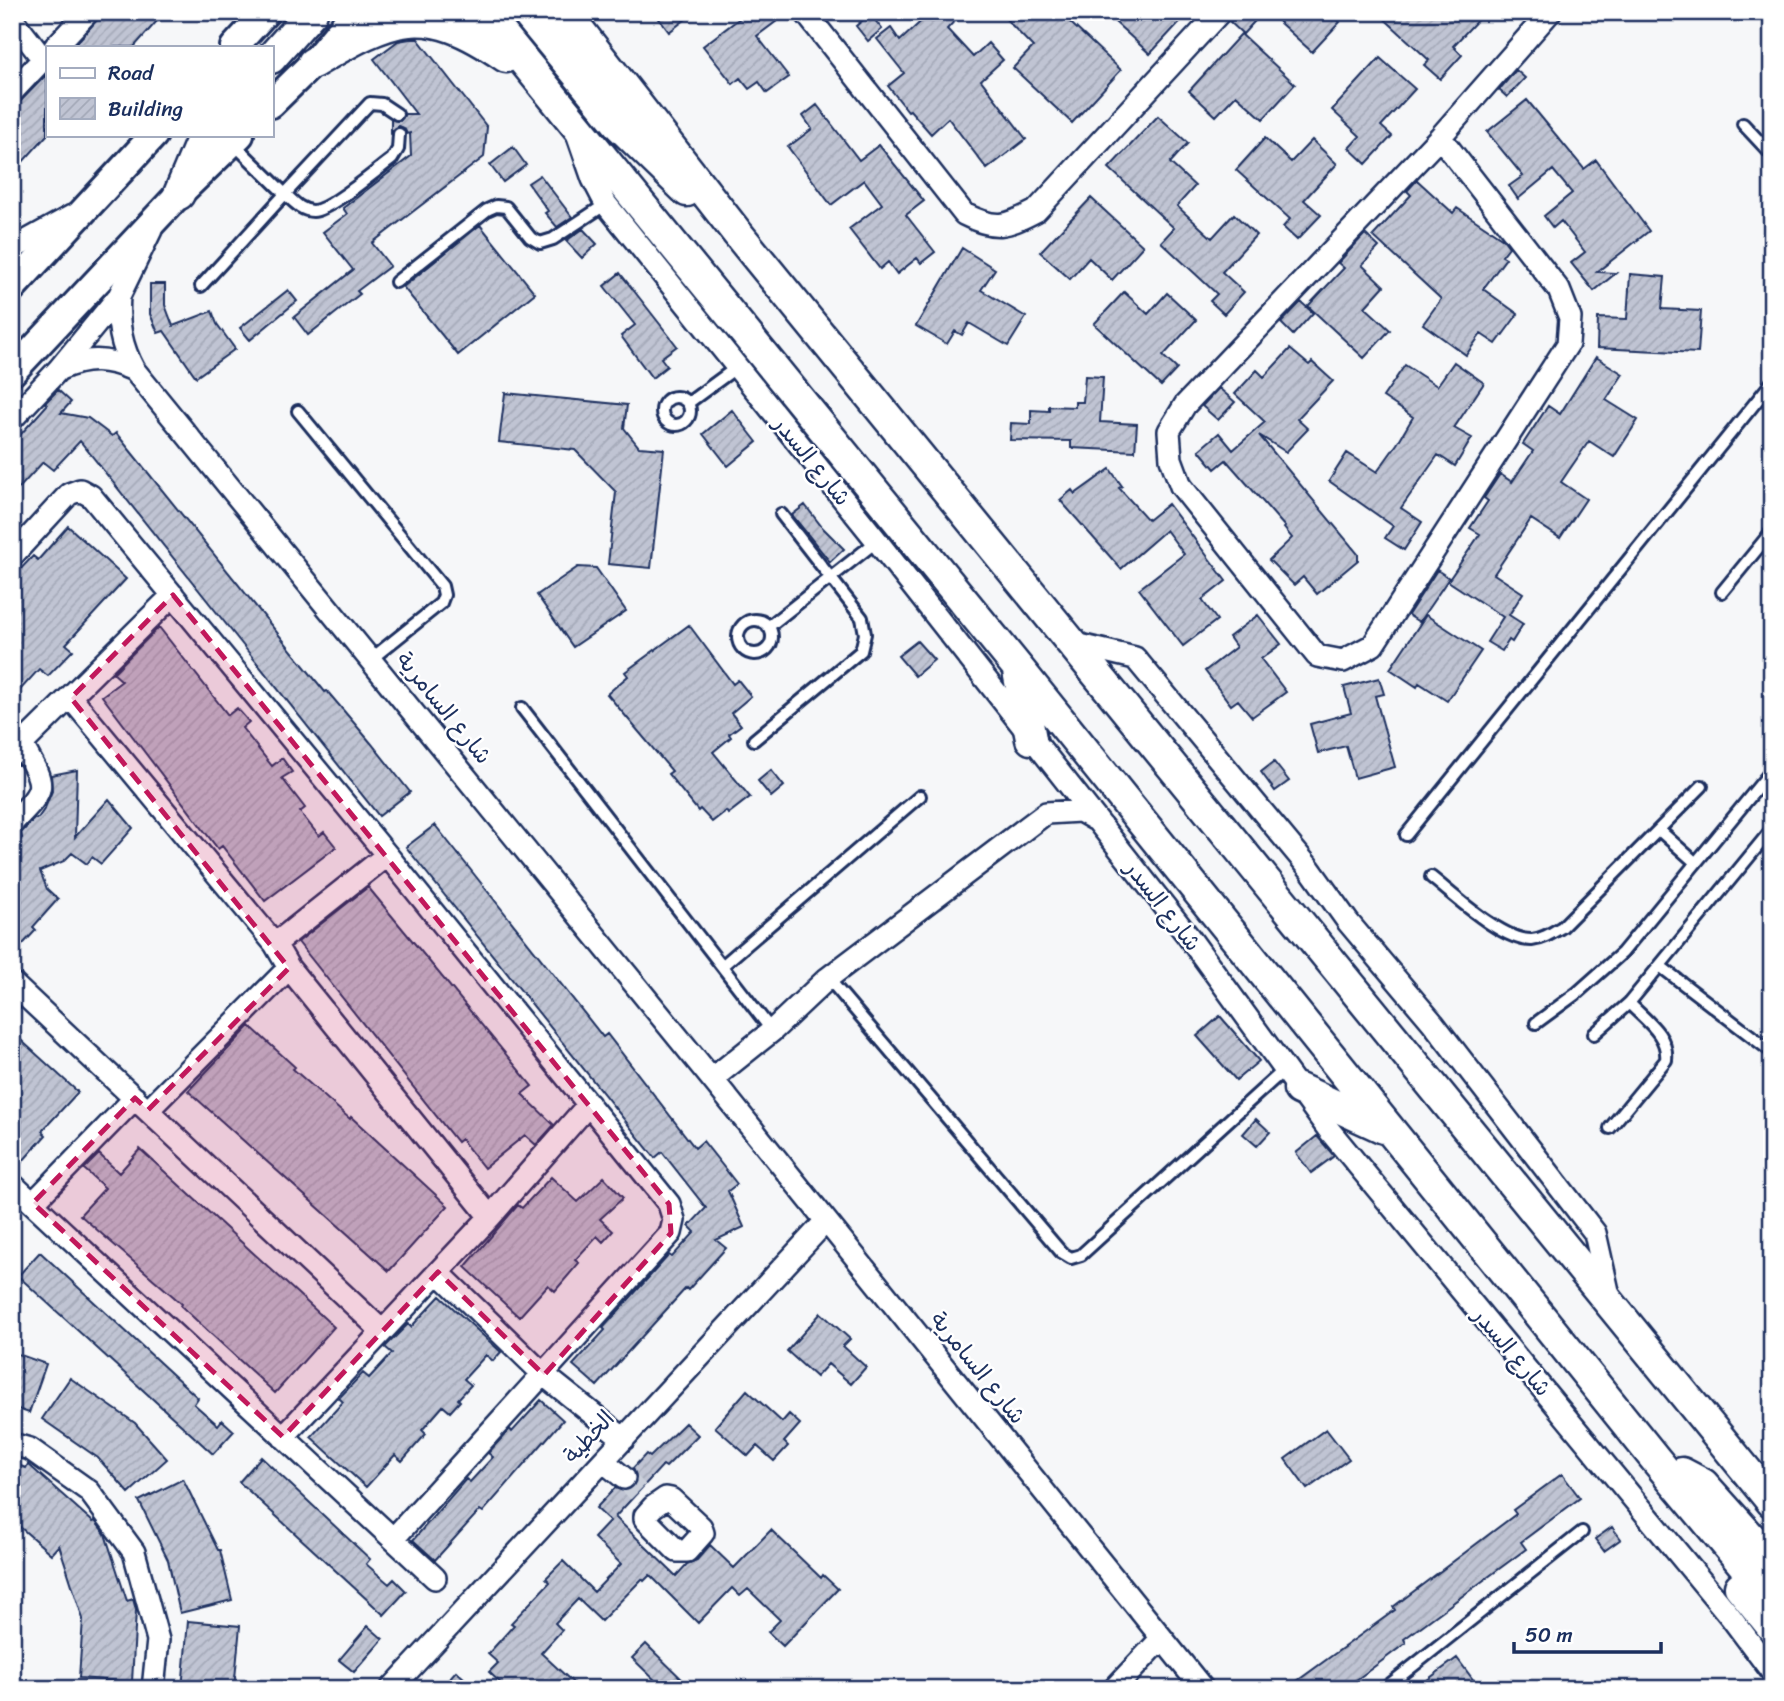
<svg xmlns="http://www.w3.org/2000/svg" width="1784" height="1701" font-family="Sriracha,'Playpen Sans Arabic',sans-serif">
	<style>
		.building { fill: url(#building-hatch); stroke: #1b2f5e; stroke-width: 2 }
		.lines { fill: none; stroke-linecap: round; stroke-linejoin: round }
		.minor-tunnel { stroke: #cacfda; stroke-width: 21; stroke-dasharray: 21 10; stroke-linecap: butt }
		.service-casing { stroke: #1b2f5e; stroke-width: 16 }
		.minor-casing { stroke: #1b2f5e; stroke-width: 26 }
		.tertiary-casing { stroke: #1b2f5e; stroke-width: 32 }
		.secondary-casing { stroke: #1b2f5e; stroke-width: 35 }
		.service { stroke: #fff; stroke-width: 10 }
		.minor { stroke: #fff; stroke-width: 21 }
		.tertiary { stroke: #fff; stroke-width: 26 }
		.secondary { stroke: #fff; stroke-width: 30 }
		.marked { fill: #c2185b; fill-opacity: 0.2; stroke: #c2185b; stroke-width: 5; stroke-dasharray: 14 9; stroke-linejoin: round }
		.labels { text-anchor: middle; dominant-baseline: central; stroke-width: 5; stroke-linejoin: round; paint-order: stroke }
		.street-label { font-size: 23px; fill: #1b2f5e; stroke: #fff }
	</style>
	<defs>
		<pattern id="building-hatch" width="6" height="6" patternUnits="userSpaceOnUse" patternTransform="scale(1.75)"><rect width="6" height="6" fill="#c0c4d3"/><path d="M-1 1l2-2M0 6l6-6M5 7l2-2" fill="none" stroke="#a4a9b8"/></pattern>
	</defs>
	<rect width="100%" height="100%" fill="#f6f7f9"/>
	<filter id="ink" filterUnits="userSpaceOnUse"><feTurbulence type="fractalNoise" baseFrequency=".0143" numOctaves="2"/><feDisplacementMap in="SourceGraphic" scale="14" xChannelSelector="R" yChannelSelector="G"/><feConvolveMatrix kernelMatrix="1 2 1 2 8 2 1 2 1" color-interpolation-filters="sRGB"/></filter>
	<g filter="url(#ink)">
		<path class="building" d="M104 12H165L134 47H73Z
			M654 12H695L669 32Z
			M748 12H789L757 36 789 77 767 93 759 82 749 89 740 78 733 84 703 46Z
			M931 12H963L947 29 973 57 988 43 1003 60 981 80 1026 139 987 169 948 118 931 134 910 110 908 111 888 86 904 73 877 39 891 28 900 41Z
			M999 12H1059L1121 70 1072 123 1013 68 1033 47Z
			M1104 12H1189L1150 54Z
			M1239 12H1263L1243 34 1230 22Z
			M1268 12H1330L1340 22 1312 52Z
			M1377 12H1485L1453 46 1462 55 1440 79 1424 65 1429 60Z
			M870 14 882 29 868 41 856 26Z
			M1241 34 1295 84 1263 119 1236 95 1216 116 1189 91Z
			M410 39H418L487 127 484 157 372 243 390 266 357 291 360 294 308 335 294 317 353 270 323 232 347 214 343 208 411 156 410 133 407 134 404 128 399 126 391 133V119L400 121 405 114H416L374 59 398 41Z
			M1380 58 1415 89 1381 126 1392 136 1366 164 1349 148 1360 136 1332 110Z
			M1516 70 1525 78 1507 97 1499 90Z
			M47 74V135L12 174V110Z
			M1527 100 1584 169 1596 160 1649 231 1597 272 1616 273 1594 291 1571 263 1585 252 1561 221 1553 228 1544 216 1572 193 1553 170 1518 199 1509 186 1523 176 1487 132Z
			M817 105 859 160 879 145 924 201 906 215 935 252 921 263 917 258 897 274 888 262 880 269 849 229 882 204 864 180 831 205 788 147 812 129 803 116Z
			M1158 116 1188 143 1170 163 1195 186 1177 206 1212 238 1234 214 1256 235 1222 272 1244 292 1224 314 1210 301 1217 294 1161 242 1174 228 1109 168Z
			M1265 138 1291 162 1312 140 1337 164 1304 200 1321 215 1297 240 1283 227 1290 219 1236 170Z
			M513 147 526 165 503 182 490 165Z
			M540 175 572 217 557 227 545 213 548 211 528 183Z
			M1417 180 1453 213 1457 208 1503 239 1509 247 1502 256 1506 258 1483 289 1518 314 1496 344 1481 334 1466 355 1423 324 1441 299 1373 236 1411 195 1407 191Z
			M1091 198 1143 246 1112 280 1089 258 1070 279 1040 252Z
			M480 225 535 293 458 355 403 287Z
			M583 229 597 244 582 258 566 241Z
			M1365 234 1379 247 1362 265 1384 286 1365 307 1390 330 1364 358 1308 306 1344 268 1338 263Z
			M962 248 995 269 981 290 1026 317 1008 346 969 323 962 335 955 331 947 344 916 326Z
			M620 273 677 346 661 358 667 366 652 378 621 336 635 325 604 286Z
			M1630 274 1665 277 1662 309 1701 311 1698 353 1597 348 1598 318 1627 319Z
			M150 284H165V305L173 326 212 311 217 324 235 349 196 377 164 331 158 333 150 314Z
			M288 290 297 301 250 340 240 328Z
			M1124 292 1148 314 1167 293 1196 320 1163 356 1177 369 1161 386 1094 324Z
			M1301 302 1313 313 1293 335 1281 323Z
			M1290 349 1309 365 1312 362 1333 381 1297 419 1308 429 1286 452 1259 435 1358 554V560L1317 594 1303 577 1294 585 1269 560 1292 538 1284 528 1285 527 1226 460 1215 469 1199 450 1219 433 1233 450 1265 422 1235 394 1257 370 1264 377Z
			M1596 357 1623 374 1606 400 1638 420 1614 457 1589 441 1561 482 1586 499 1560 538 1531 519 1494 574 1523 593 1509 615 1523 624 1512 642 1509 640 1502 651 1487 642 1503 617 1448 581 1480 534 1470 528 1488 501 1484 498 1500 474 1512 482 1533 451 1523 444 1548 406 1560 414Z
			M1454 362 1484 383 1454 428 1472 438 1455 466 1438 455 1401 508 1422 522 1404 550 1385 538 1393 526 1329 481 1347 453 1377 472 1397 444 1413 417 1383 397 1405 365 1437 386Z
			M1085 376 1103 377 1100 422 1137 424 1135 451 1071 448V441L1010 440 1011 423 1031 424V410L1049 411V406L1075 407V402H1083Z
			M1219 388 1235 402 1218 420 1202 406Z
			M58 390 71 402 61 413 88 418 112 436 116 433 325 692 327 691 371 743 410 792 379 816 80 441 53 470 43 462 12 496V444L47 405 45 403Z
			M505 393 627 405 624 428 639 447 664 449 651 568 608 564 616 492 575 450 499 442Z
			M732 410 757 442 728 466 703 434Z
			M1110 469 1122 486 1119 488 1148 520 1168 504 1226 581 1202 600 1217 620 1183 646 1139 589 1184 554 1166 530 1121 569 1060 500 1072 490 1075 494Z
			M805 505 822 527 844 549 830 562 792 515Z
			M68 526 126 579 66 644 73 650 48 676 39 669 12 699V578L33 556 38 560Z
			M578 567 596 568 626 611 573 647 537 595Z
			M1437 570 1449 578 1419 622 1408 615Z
			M1258 615 1281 644 1261 659 1286 692 1252 717 1238 700 1231 705 1205 671 1236 647 1229 637Z
			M1426 615 1481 651 1447 701 1419 683 1417 687 1390 669Z
			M689 625 733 684 738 680 751 696 731 713 741 725 729 734 731 737 713 752 750 797 728 814 726 811 712 822 700 809 698 811 668 774 672 771 607 694 628 676 625 672Z
			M159 627 228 715 237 708 249 722 242 728 272 766 282 758 292 772 282 778 305 808 300 812 319 836 324 832 336 847 265 901 222 846 218 849 102 696 122 681 113 673Z
			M917 641 934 660 915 676 898 656Z
			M1379 678 1384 694 1375 696 1395 767 1355 778 1346 746 1318 753 1310 724 1351 713 1344 687Z
			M1274 762 1289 781 1275 791 1261 772Z
			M77 770 75 837 109 799 133 828 101 864 92 857 87 864 72 853 64 861 40 871 47 889 58 899 33 927 36 930 12 956V843L22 838 21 833 34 819 38 818 45 808 52 791 51 775Z
			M771 770 784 786 771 797 758 781Z
			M435 825 603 1037 607 1034 695 1148 703 1141 737 1184 728 1191 744 1227 716 1240 726 1248 688 1290 686 1288 597 1386 573 1365 605 1330 603 1328 669 1255 672 1257 695 1232 689 1226 706 1208 662 1152 655 1158 406 847Z
			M368 887 532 1086 522 1094 554 1125 536 1145 525 1135 484 1168 461 1139 457 1142 298 942Z
			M1220 1016 1259 1061 1236 1080 1197 1036Z
			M250 1026 295 1067 293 1069 350 1119 351 1117 448 1206 389 1271 188 1091Z
			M12 1032 78 1092 42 1131 46 1135 22 1162 12 1153Z
			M1256 1119 1270 1132 1257 1146 1243 1134Z
			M1317 1136 1334 1156 1311 1173 1296 1153Z
			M140 1149 334 1327 275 1393 181 1306 182 1304 80 1215 105 1188 84 1169 99 1154 119 1173Z
			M551 1177 578 1202 604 1177 623 1198 600 1219 613 1231 603 1242 597 1236 575 1260 579 1263 555 1291 548 1285 519 1317 465 1267 518 1205 522 1208Z
			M40 1252 198 1398 194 1404 218 1425 222 1420 234 1431 213 1454 18 1276Z
			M440 1296 501 1352 493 1361 486 1355 464 1379 471 1385 458 1399 460 1401 450 1412 443 1406 422 1430 426 1434 402 1461 395 1455 366 1487 311 1437 343 1402 339 1398 363 1373 369 1378 392 1353 385 1347 408 1324 411 1327Z
			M821 1313 850 1339 843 1346 866 1367 851 1384 828 1364 816 1377 787 1351Z
			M12 1352 46 1364 29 1413 12 1407Z
			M70 1378 135 1423 167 1459 129 1493 98 1458 42 1419Z
			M747 1390 782 1422 789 1414 800 1424 784 1442 788 1446 774 1461 757 1446 748 1456 715 1427Z
			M541 1400 563 1420 483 1512 480 1510 435 1560 413 1540 466 1479 470 1482 493 1457 488 1453 510 1429 512 1432Z
			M685 1423 698 1435 666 1467 663 1465 615 1517 676 1576 687 1564 697 1560 710 1545 734 1568 771 1530 821 1578 823 1575 838 1589 783 1646 768 1632 780 1620 748 1589 740 1596 732 1588 698 1623 650 1575 644 1581 642 1579 601 1621 578 1599 555 1623 562 1630 541 1653 580 1689H507L489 1672 498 1663 488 1654 514 1625 511 1623 550 1582 546 1578 563 1561 594 1592 621 1564 594 1538 610 1521 596 1508 615 1488 623 1491 634 1487 637 1479 633 1468 646 1454 650 1457Z
			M1326 1429 1349 1459 1307 1489 1285 1459Z
			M261 1457 370 1559 366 1564 389 1584 394 1579 406 1591 384 1615 239 1482Z
			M12 1463 26 1468 28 1464 93 1522 95 1521 105 1534 127 1601 133 1599 136 1610 132 1682 79 1678 83 1619 59 1545 51 1554 12 1520Z
			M1562 1474 1580 1498 1521 1542 1526 1549 1404 1639 1406 1643 1344 1689H1286L1395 1610 1393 1607 1516 1514 1513 1510Z
			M183 1479 218 1550H220L232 1600 180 1613 168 1560 139 1501Z
			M1612 1527 1621 1539 1604 1551 1595 1539Z
			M188 1621 240 1626 234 1689H182Z
			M368 1626 383 1639 354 1672 339 1660Z
			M646 1644 692 1689H664L632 1658Z
			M1457 1658 1480 1689H1415Z
			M456 1671 476 1689H440Z"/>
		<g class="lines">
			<path class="minor-tunnel" d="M624 1478 638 1492"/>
			<g class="service-casing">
				<path id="service" d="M397 114 382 104 370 103 285 194C293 201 301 211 313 211 329 211 377 170 392 159L398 149 399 134
					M1743 124 1772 155
					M396 282 487 210 496 206 506 207 530 237 540 243 553 239 606 204
					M201 286 285 194 232 142
					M662 411a14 14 0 1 1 28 0a14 14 0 1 1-28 0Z
					M688 403 737 367
					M298 411 442 586 444 595 441 603 370 660
					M1722 592 1772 531
					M738 637a17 17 0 1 1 34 0a17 17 0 1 1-34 0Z
					M768 627 877 541
					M522 708 772 1031
					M754 740 861 651 865 634 862 618 781 514
					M1659 830 1696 863
					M1406 835 1772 382
					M1431 877C1454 895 1502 941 1532 940 1543 939 1552 933 1562 927L1702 786
					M722 966 920 796
					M1660 966 1772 1052
					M828 978 1061 1252 1071 1258 1081 1255 1285 1069
					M1536 1023 1577 993 1622 953 1772 770
					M1594 1034 1629 1003 1772 829
					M1610 1128 1666 1060C1669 1035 1645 1020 1629 1003
					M1384 1689 1582 1532"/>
			</g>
			<g class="minor-casing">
				<path id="minor" d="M805 12 964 214C996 230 1005 227 1036 211L1220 12
					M12 19 43 59
					M55 47 88 12
					M12 92 47 55
					M578 136 593 179 606 204 877 541 1188 936 1329 1130 1730 1616 1772 1672
					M1440 137 1559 290 1570 318 1568 344 1373 645 1343 661 1317 656 1181 486 1171 459 1169 431 1185 405 1440 137 1550 12
					M12 249 72 216
					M119 296C117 324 121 346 134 370L712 1079 1203 1689
					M60 369C87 357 107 358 134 370
					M12 419 59 369 119 296 151 230
					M12 556 69 494 80 490 91 496 387 855 669 1204 674 1220 671 1233 393 1539
					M1071 643 1135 658 1310 869 1348 922 1433 1023 1595 1233 1610 1300
					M71 698 275 944 289 968 490 1217
					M12 754 173 595
					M12 823C47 787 47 789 22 745
					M275 944 387 855
					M12 983 382 1331
					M712 1079 772 1031 828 978 1046 813 1080 811 1094 819
					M148 1110 289 968
					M12 1184 435 1578
					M33 1203 135 1098
					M438 1272 544 1375 624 1439
					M283 1437 490 1217 589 1104
					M12 1444 30 1449 89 1491 134 1552 158 1640 153 1689
					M603 1461 624 1478
					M666 1498 671 1499 701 1527 703 1533 687 1551H677L645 1519V1516L653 1507Z
					M391 1689 826 1221
					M1114 1689 1162 1638"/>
			</g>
			<g class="tertiary-casing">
				<path id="tertiary" d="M234 47 266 12
					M271 104 313 63 355 12
					M12 288 154 135
					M12 372 179 194 240 135"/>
			</g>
			<g class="secondary-casing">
				<path id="secondary" d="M484 12 1018 668 1656 1460 1772 1599
					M526 12 620 126 687 191
					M565 12 738 234 1772 1502
					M271 58 312 12
					M313 63C393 16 424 0 506 57
					M179 194 200 144 206 135
					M1018 671 1031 739
					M1299 1089 1384 1128
					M1682 1473 1703 1484 1772 1561
					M1740 1587 1772 1627"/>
			</g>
			<use href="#service" class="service"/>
			<use href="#minor" class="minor"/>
			<use href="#tertiary" class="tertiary"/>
			<use href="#secondary" class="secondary"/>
		</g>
	</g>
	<path class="marked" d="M173 595 669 1204 671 1233 544 1375 438 1272 283 1437 33 1203 135 1098 148 1110 289 968 71 698Z"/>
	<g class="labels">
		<g class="street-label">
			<text transform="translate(812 461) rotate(51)">شارع السدر</text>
			<text transform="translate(444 708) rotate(51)">شارع السامرية</text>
			<text transform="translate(1163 906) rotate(52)">شارع السدر</text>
			<text transform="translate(1512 1352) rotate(50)">شارع السدر</text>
			<text transform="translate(978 1368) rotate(51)">شارع السامرية</text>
			<text transform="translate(589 1437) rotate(-47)">الخطية</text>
		</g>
	</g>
	<rect width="1784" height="1701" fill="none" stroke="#fff" stroke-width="42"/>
	<rect x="21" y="21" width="1742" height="1659" fill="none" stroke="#1b2f5e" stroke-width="2.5" filter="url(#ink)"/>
	<rect x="46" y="46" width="228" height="91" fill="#ffffff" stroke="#a4acbf" stroke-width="2"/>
	<rect x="60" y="68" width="35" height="10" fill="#ffffff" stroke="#a4acbf" stroke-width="2"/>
	<text x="108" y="80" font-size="21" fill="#1b2f5e">Road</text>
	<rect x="60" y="98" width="35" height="21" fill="url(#building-hatch)" stroke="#a4acbf" stroke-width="2"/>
	<text x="108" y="116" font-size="21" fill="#1b2f5e">Building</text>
	<path d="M1514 1642v10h147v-10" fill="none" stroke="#1b2f5e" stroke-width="3.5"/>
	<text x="1525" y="1642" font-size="21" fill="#1b2f5e" stroke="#ffffff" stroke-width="5" paint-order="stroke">50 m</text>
</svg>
